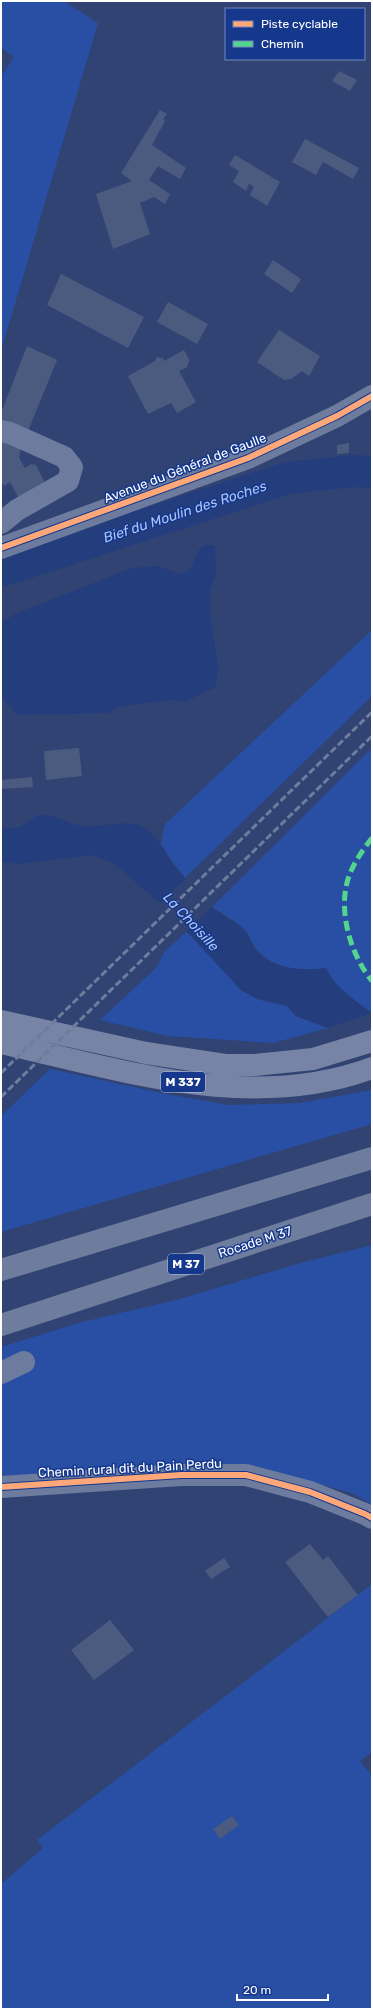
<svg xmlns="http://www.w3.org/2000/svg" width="373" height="2010" font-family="Rubik,sans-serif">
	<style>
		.green { fill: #284fa4 }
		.water { fill: #243e7d }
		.pier { fill: #304372 }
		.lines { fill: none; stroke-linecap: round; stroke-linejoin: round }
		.canal { stroke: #243e7d; stroke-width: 32 }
		.building { fill: #4b5b80 }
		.minor { stroke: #6c7b9e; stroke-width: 22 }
		.major { stroke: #7784a5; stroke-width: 22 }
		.highway { stroke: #6e7c9d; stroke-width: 22 }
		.rail { stroke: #6e7c9d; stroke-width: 3; stroke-dasharray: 7 3; stroke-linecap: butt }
		.quiet { stroke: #53d58f; stroke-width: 5; stroke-dasharray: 10 5; stroke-linecap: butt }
		.cycleway-casing { stroke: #15388d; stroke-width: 8 }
		.cycleway { stroke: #fea87a; stroke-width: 6 }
		.labels { text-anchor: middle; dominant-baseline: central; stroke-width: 3; stroke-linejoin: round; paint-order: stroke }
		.shield { fill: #15388d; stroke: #b9c3dd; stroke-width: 1 }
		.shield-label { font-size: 12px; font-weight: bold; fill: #fff }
		.street-label { font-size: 13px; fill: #fff; stroke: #15388d }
		.water-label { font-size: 14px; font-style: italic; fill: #abc3f7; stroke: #15388d }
	</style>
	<rect width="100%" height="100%" fill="#304372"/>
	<path class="green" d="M1 1H64L98 23 1 351V77L14 57 1 48Z
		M372 630V696L185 878 173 863 161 844 165 824Z
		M372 748V1013C355 1000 335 988 326 968 302 971 276 970 258 951 252 945 250 936 245 930 238 922 221 913 212 907Z
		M187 931 241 990 257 999 287 1006 296 1016 328 1028 273 1043 168 1036 100 1020 157 967 164 952Z
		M50 1069 166 1094 229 1105 300 1103 372 1090V1124L1 1232V1116Z
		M372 1245V1505L352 1493 308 1481 1 1476V1347L82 1322 176 1300 304 1262Z
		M372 1584V1752L360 1761 372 1776V2009H1V1884L43 1848 37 1840Z"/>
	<path class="water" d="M205 545 215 546 216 574 210 591V613L218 666 217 682 214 688 185 702 170 700 117 707 109 713 17 715 1 696V623L15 614 132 568 158 566 178 573H185L191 568 198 551Z
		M38 815C60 814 64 823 82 826 101 829 127 817 145 828 159 836 165 854 175 866 186 880 198 894 211 906 221 915 233 921 243 929 249 934 251 944 256 950 273 970 303 971 326 968 335 988 355 1001 372 1013V1077L328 1028 296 1016 287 1006 257 999 241 990 160 903 113 863 93 855 20 864 1 862V829L20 827Z"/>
	<path class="pier" d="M187 877 214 905 187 931 160 903Z
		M372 1013V1077L328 1028Z"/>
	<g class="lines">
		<path class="canal" d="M1 571 288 478 353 471 372 472"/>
	</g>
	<path class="building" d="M339 71 357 80 350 91 332 81Z
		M160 110 167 114 163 119 165 121 152 145 186 168 180 179 158 166 149 180 170 194 165 204 154 197 140 203 150 234 113 249 96 194 132 181 121 173Z
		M305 139 359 168 353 179 323 162 316 175 292 162Z
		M235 155 280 182 267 206 250 195 254 187 249 184 246 191 233 182 239 171 229 165Z
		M273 260 301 279 292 293 264 274Z
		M61 274 144 317 128 348 47 305Z
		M168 302 208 324 197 344 157 322Z
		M279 330 320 356 309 376 302 371 291 379 284 380 257 362Z
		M27 346 57 360 28 431 1 421V413Z
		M184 350 189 359V362L187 367 179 371 196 402 177 413 171 403 148 414 128 376 155 361 157 357 163 358 164 361Z
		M1 441 21 448 19 458 25 468 31 464 36 465 46 485 19 499 10 482 4 486 1 481Z
		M349 443V453L337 454V445Z
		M79 748 82 776 46 780 44 751Z
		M32 777 33 787 1 789V780Z
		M310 1544 323 1560 328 1556 358 1595 328 1617 285 1562Z
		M224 1558 230 1567 211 1579 205 1571Z
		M110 1620 134 1650 94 1680 71 1650Z
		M232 1816 239 1825 220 1839 213 1829Z"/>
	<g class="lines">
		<path class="minor" d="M1 431 10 433 64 457 72 467 68 481 17 510 1 523
			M1 548 248 458 337 416 372 396
			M1 1373 24 1362
			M1 1487 181 1475H246L310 1492 365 1514 372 1518"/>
		<path class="major" d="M1 1021 146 1053 225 1065H254L313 1059 372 1041
			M1 1043C122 1070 250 1113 372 1068"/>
		<path class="highway" d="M1 1270 372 1158
			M1 1325 372 1204"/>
		<path class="rail" d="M1 1073 372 712
			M1 1097 372 736"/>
		<path class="quiet" d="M372 838C365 847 357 858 352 869 335 903 349 953 372 981"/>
		<g class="cycleway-casing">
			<path id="cycleway" d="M1 548 248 458 337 416 372 396
				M1 1487 181 1475H246L310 1492 365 1514 372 1518"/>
		</g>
		<use href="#cycleway" class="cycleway"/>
	</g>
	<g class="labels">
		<g class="shield">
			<rect x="161" y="1072" width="44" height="20" rx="3"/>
			<rect x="168" y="1254" width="36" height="20" rx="3"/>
		</g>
		<g class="shield-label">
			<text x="183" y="1082">M 337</text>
			<text x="186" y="1264">M 37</text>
		</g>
		<g class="street-label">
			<text transform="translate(185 468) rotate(-21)">Avenue du Général de Gaulle</text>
			<text transform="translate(255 1242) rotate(-18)">Rocade M 37</text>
			<text transform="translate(130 1468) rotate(-3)">Chemin rural dit du Pain Perdu</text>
		</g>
		<g class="water-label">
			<text transform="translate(185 512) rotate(-18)">Bief du Moulin des Roches</text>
			<text transform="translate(191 922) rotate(47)">La Choisille</text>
		</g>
	</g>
	<rect width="373" height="2010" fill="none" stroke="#ffffff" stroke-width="4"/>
	<rect x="225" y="8" width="140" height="52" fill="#15388d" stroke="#7388bb"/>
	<rect x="233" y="21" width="20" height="6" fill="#fea87a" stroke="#7388bb"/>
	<text x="261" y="28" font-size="12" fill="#ffffff">Piste cyclable</text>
	<rect x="233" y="41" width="20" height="6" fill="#53d58f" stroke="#7388bb"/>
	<text x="261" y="48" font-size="12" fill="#ffffff">Chemin</text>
	<path d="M237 1994v6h91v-6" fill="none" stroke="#ffffff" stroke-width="2"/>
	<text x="243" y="1994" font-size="12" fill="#ffffff" stroke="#15388d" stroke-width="3" paint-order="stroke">20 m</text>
</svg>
